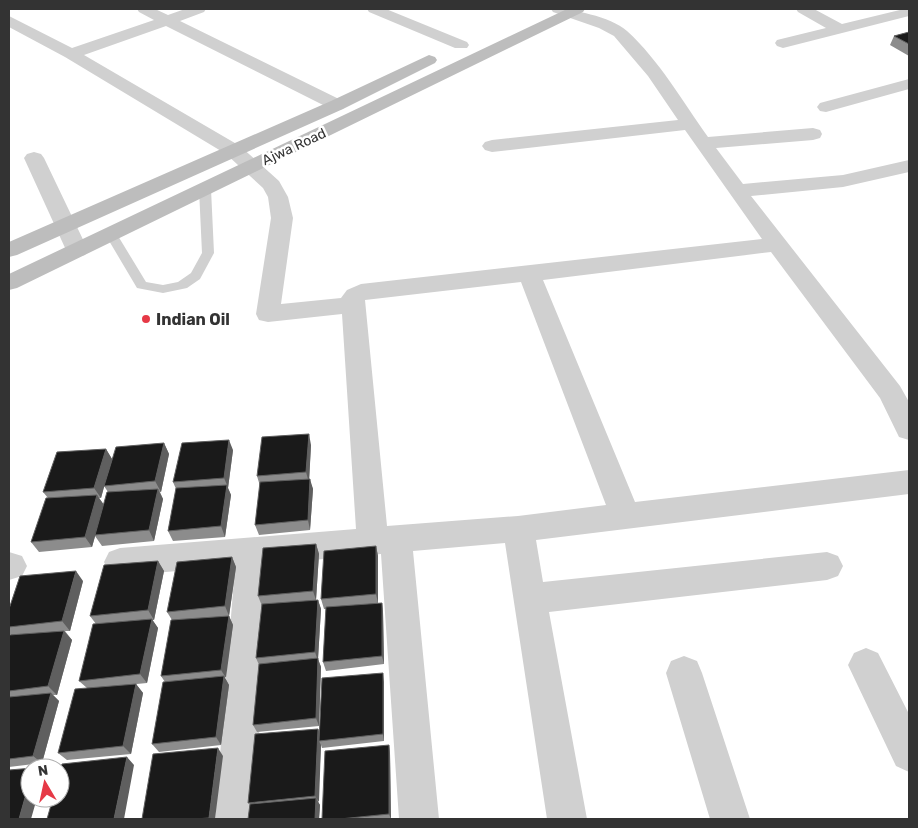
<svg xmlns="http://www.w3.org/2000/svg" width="918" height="828" font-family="Rubik,sans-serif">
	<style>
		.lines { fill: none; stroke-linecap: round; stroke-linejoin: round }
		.service { fill: #d0d0d0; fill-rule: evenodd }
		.minor { fill: #d0d0d0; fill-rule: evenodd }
		.secondary { fill: #bdbdbd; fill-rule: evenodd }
		.wall { fill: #8c8c8c; fill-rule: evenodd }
		.shaded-wall { fill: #5f5f5f }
		.building { fill: #1a1a1a; stroke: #5f5f5f }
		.poi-dot { fill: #e63946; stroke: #fff; stroke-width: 2 }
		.labels { text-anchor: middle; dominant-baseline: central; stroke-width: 5; stroke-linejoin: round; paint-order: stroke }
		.far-street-label { font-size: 14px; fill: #333; stroke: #fff }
		.poi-label { font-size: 16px; font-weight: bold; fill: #333; stroke: #fff; text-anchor: start }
	</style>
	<rect width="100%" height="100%" fill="#fff"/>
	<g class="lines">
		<path class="service" d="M205 186 211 189 214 253 200 279 187 288 163 293 137 288 105 234 111 230 115 231 146 282 163 285 178 282 191 273 202 253 199 189Z"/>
		<path class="minor" d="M137 9H155L168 15 185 9H206L204 12 180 21 343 101 346 105 343 109 337 110 331 109 166 26 84 55 240 146 279 181 288 197 293 218 281 304 341 298 347 290 361 284 762 239 685 130 492 152 485 150 482 146 485 142 492 140 678 120 648 76 614 36 599 28 553 12 551 9C572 9 610 16 627 31 659 60 683 102 708 137L813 128 820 130 822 134 820 138 813 140 716 148 743 184 843 175 909 160V172L843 187 751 196 900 386 909 402V440L899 437 880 398 771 252 543 280 635 502 909 470V494L536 540 543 582 827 552 838 556 843 566 838 576 827 580 549 612 587 819H547L505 543 413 551 439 819H399L381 554 267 564 255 819H215L235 566 120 576 109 572 104 562 109 552 120 548 356 529 342 314 268 322 259 320 256 314 271 218 268 197 263 188 226 154 65 57 9 27V16L72 48 154 20 139 12ZM521 282 606 505 518 516 387 526 365 300Z
			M367 9H386L467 42 469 45 467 48H455L369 12Z
			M796 9H814L842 24 904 9H909V16L783 48 777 46 775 43 777 40 826 28 798 12Z
			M909 79V89L826 112 820 111 817 107 820 103Z
			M34 152 41 154 44 158 88 250 85 255 77 257 69 255 66 250 24 158 27 154Z
			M9 552 22 556 27 566 22 576 9 580Z
			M866 648 878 653 909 714V772L896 766 848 665 854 653Z
			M684 656 697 661 702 673 750 819H710L666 673 671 661Z"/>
		<path class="secondary" d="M567 9H585L583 12 17 288 9 290V274Z
			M429 55 435 57 437 60 435 63 343 109 17 255 9 257V242L331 101Z"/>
	</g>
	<path class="wall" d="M909 32V56L890 45 894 36Z
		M164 443 169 454 161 492H160L163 499 154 541 102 546 95 536 92 547 39 552 31 542 48 498 43 492 106 449 112 459ZM104 486 108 492 104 505 99 498H101Z
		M311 445 309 479 313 489 310 530 259 535 255 525 260 486 257 476Z
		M233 450 228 488 231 495 225 537 173 541 168 531 176 489 173 482Z
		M316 544 319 554 316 600H318L321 609 318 659 321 667 319 726 257 732 253 725 259 665 256 658 262 606 258 596Z
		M376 546 378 556V603H382L383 612 384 664 326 671 323 662 326 609H324L321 599Z
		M232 557 236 567 229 616 233 625 225 678 229 685 221 745 159 752 152 744 165 682 161 676 172 620 167 612Z
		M158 561 164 571 154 620H152L158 628 147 683 116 686 136 684 143 693 131 754 67 760 58 753 87 688 79 681 96 624 90 616Z
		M83 581 70 631H65L72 640 57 695H53L59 701 42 763 9 767V635H11L9 633V627Z
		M384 682V741L322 748 321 745 318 802 320 805 319 819H248L250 804 248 803 318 729 320 732Z
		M389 745 390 753 391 819H322Z"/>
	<path class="shaded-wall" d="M309 434 311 445 309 483 306 472Z
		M229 440 233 450 228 488 231 495 225 537 221 526 227 485 224 478Z
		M164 443 169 454 161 492 155 481Z
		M106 449 112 459 101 498 94 488Z
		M310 479 313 489 310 530 308 520Z
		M158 489 163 499 154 541 149 530Z
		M97 495 104 505 92 547 85 537Z
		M316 544 319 554 316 600 313 591Z
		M376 546 378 556V603L376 594Z
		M232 557 236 567 229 616 225 606Z
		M158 561 164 571 154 620 148 610Z
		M76 571 83 581 70 631 62 621Z
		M318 600 321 609 318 659 321 667 319 726 316 718 318 661 315 652Z
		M382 603 383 612 384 664 382 656Z
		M229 616 233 625 226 678 221 670Z
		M152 619 158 628 147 683 140 674Z
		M64 631 72 640 57 695 48 686Z
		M383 673 384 682V741L383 734Z
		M224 676 229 685 221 745 216 737Z
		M136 684 143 693 131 754 123 746Z
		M51 693 59 701 42 763 33 756Z
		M318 729 321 736 319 741 321 745 319 802 315 796Z
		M389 745 390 753 391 819 389 814Z
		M218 748 223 756 215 819H210L209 818Z
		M127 757 134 765 124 819H114Z
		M30 780V798H37L31 819H19Z
		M316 798 320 805 319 819H315Z"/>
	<path class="building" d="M909 32V44L894 36Z
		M309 434 306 472 257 476 262 437Z
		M229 440 224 478 173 482 182 443Z
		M164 443 155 481 104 486 116 447Z
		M106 449 94 488 43 492 57 452Z
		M310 479 308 520 255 525 260 482Z
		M227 485 221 526 168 531 176 488Z
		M158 489 149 530 95 535 107 492Z
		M97 495 85 537 31 542 46 498Z
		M316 544 313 591 258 596 263 548Z
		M376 546V594L321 599 324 551Z
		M232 557 225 606 167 612 177 562Z
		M158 561 148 610 90 616 104 565Z
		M76 571 62 621 9 627V609L20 576Z
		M318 600 315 652 256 658 262 604Z
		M382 603V656L323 662 326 607Z
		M229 616 221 670 161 676 171 620Z
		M152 619 140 674 79 681 93 624Z
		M64 631 48 686 9 691V635Z
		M318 658 316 718 253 725 259 664Z
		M383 673V734L319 741 322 678Z
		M224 676 216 737 152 744 163 682Z
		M136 684 123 746 58 753 75 689Z
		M51 693 33 756 9 759V697Z
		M318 729 315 796 248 803 255 734Z
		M389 745V814L340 819H322L325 751Z
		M218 748 209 818 195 819H142L153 754Z
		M127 757 114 819H47L53 798H60V770L62 764Z
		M30 768V780L19 819H9V770L33 768Z
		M316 798 315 819H248L250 804Z"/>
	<circle class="poi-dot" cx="146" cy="319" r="5"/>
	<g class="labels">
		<g class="far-street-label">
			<text transform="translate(294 147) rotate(-25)">Ajwa Road</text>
		</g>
		<g class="poi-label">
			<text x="156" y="319">Indian Oil</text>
		</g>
	</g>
	<rect width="918" height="828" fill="none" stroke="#333333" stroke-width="20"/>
	<g transform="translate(45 783) rotate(351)"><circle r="24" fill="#ffffff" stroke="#adadad"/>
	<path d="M0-4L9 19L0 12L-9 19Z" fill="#e63946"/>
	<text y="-8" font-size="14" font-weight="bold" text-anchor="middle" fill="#333333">N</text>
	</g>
</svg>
